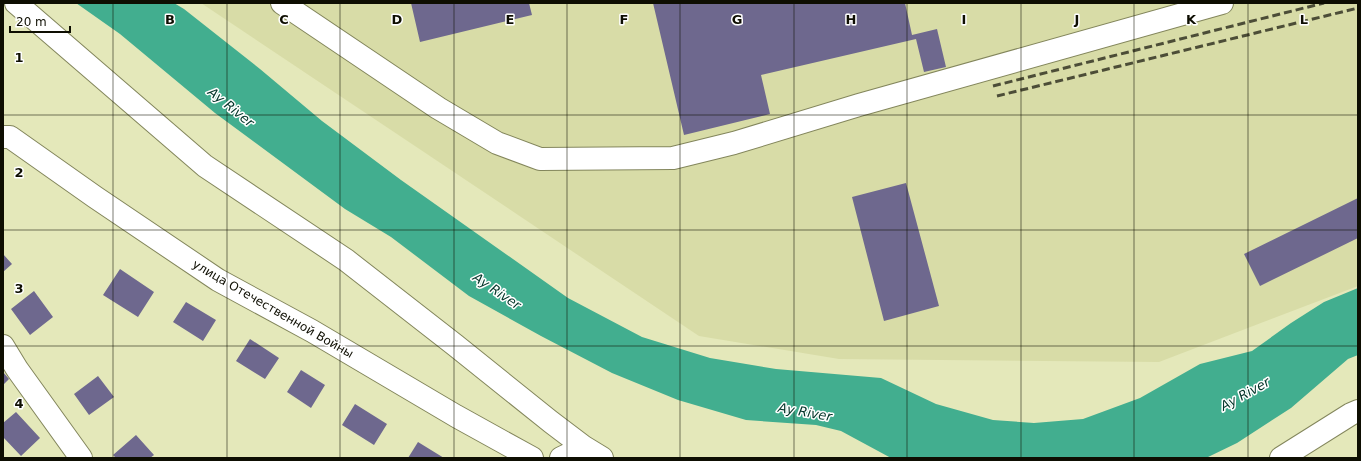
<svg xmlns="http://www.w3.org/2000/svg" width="1361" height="461" font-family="'DejaVu Sans',sans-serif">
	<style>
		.built { fill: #d8dca7 }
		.water { fill: #42ae8f }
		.building { fill: #6e688e }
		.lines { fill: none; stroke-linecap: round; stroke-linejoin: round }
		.minor-casing { stroke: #83865c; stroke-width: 24 }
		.minor { stroke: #fff; stroke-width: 22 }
		.rail { stroke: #4c4d37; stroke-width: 3; stroke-dasharray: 8 4; stroke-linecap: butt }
		.grid { fill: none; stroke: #0e0e02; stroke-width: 1; stroke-opacity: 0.55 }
		.labels { text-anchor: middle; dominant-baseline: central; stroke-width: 3; stroke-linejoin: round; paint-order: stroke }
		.street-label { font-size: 12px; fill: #0e0e02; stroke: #fff }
		.water-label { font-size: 13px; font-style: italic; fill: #033529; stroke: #fff }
		.grid-label { font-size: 13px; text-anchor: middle; font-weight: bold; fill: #0e0e02; stroke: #fff; stroke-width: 3; stroke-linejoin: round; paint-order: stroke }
	</style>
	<rect width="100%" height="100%" fill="#e4e8ba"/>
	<path class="built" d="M201 3H1358V286L1159 362 839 359 699 336Z"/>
	<path class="water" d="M76 3H174L184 9 260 69 322 121 401 180 568 298 642 337 710 358 776 369 881 378 936 404 993 420 1034 423 1083 419 1140 398 1200 364 1252 351 1291 323 1324 302 1358 288V355L1348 359 1291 408 1237 443 1206 458H891L841 431 816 425 746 420 678 400 612 373 541 336 469 296 391 237 345 209 215 113 120 34Z"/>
	<path class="building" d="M411 3H529L532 15 420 42Z
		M653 3H905L912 35 937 29 946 67 924 72 916 39 761 75 770 114 684 135Z
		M906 183 939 306 884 321 852 197Z
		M1358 198V238L1260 286 1244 254Z
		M3 254 12 264 3 272Z
		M120 269 154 292 138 317 103 295Z
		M34 291 53 317 30 335 11 309Z
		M186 302 216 320 203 341 173 322Z
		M250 339 279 358 265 379 236 361Z
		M301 370 325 385 311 408 287 392Z
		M3 372 9 379 3 385Z
		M98 376 114 397 89 415 74 394Z
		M355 404 387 424 374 445 342 425Z
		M16 412 40 438 21 456 3 437V423Z
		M136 435 154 455 150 458H116L113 455Z
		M418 442 444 458H408Z"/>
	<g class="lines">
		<g class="minor-casing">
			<path id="minor" d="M16 3 205 166 346 260 455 345 551 422 584 447 602 458
				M282 3 438 108 497 143 540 159 673 158 734 143 859 105 1222 3
				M3 137H10L95 197 218 280 312 331 456 416 532 458
				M3 346 17 369 81 458
				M561 458 584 447
				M1281 458 1351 414 1358 411"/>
		</g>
		<use href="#minor" class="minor"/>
		<path class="rail" d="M993 86 1324 3
			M997 96 1358 8"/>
	</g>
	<path class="grid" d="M113 3V458M227 3V458M340 3V458M454 3V458M567 3V458M680 3V458M794 3V458M907 3V458M1021 3V458M1134 3V458M1248 3V458M3 115H1358M3 230H1358M3 346H1358"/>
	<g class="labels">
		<g class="street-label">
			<text transform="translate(273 309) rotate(30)">улица Отечественной Войны</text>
		</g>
		<g class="water-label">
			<text transform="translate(231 107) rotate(39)">Ay River</text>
			<text transform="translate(497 291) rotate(34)">Ay River</text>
			<text transform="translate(1245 394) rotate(-29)">Ay River</text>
			<text transform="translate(805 412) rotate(10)">Ay River</text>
		</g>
	</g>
	<g class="grid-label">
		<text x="170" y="24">B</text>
		<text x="284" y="24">C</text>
		<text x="397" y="24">D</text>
		<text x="510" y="24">E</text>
		<text x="624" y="24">F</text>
		<text x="737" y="24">G</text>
		<text x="851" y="24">H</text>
		<text x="964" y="24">I</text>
		<text x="1077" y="24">J</text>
		<text x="1191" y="24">K</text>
		<text x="1304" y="24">L</text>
		<text x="19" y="62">1</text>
		<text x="19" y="177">2</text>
		<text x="19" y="293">3</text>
		<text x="19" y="408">4</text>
	</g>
	<rect width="1361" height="461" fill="none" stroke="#0e0e02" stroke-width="8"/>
	<path d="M10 26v6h60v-6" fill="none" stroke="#0e0e02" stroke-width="2"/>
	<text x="16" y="26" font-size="12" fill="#0e0e02" stroke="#ffffff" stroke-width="3" paint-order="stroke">20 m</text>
</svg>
